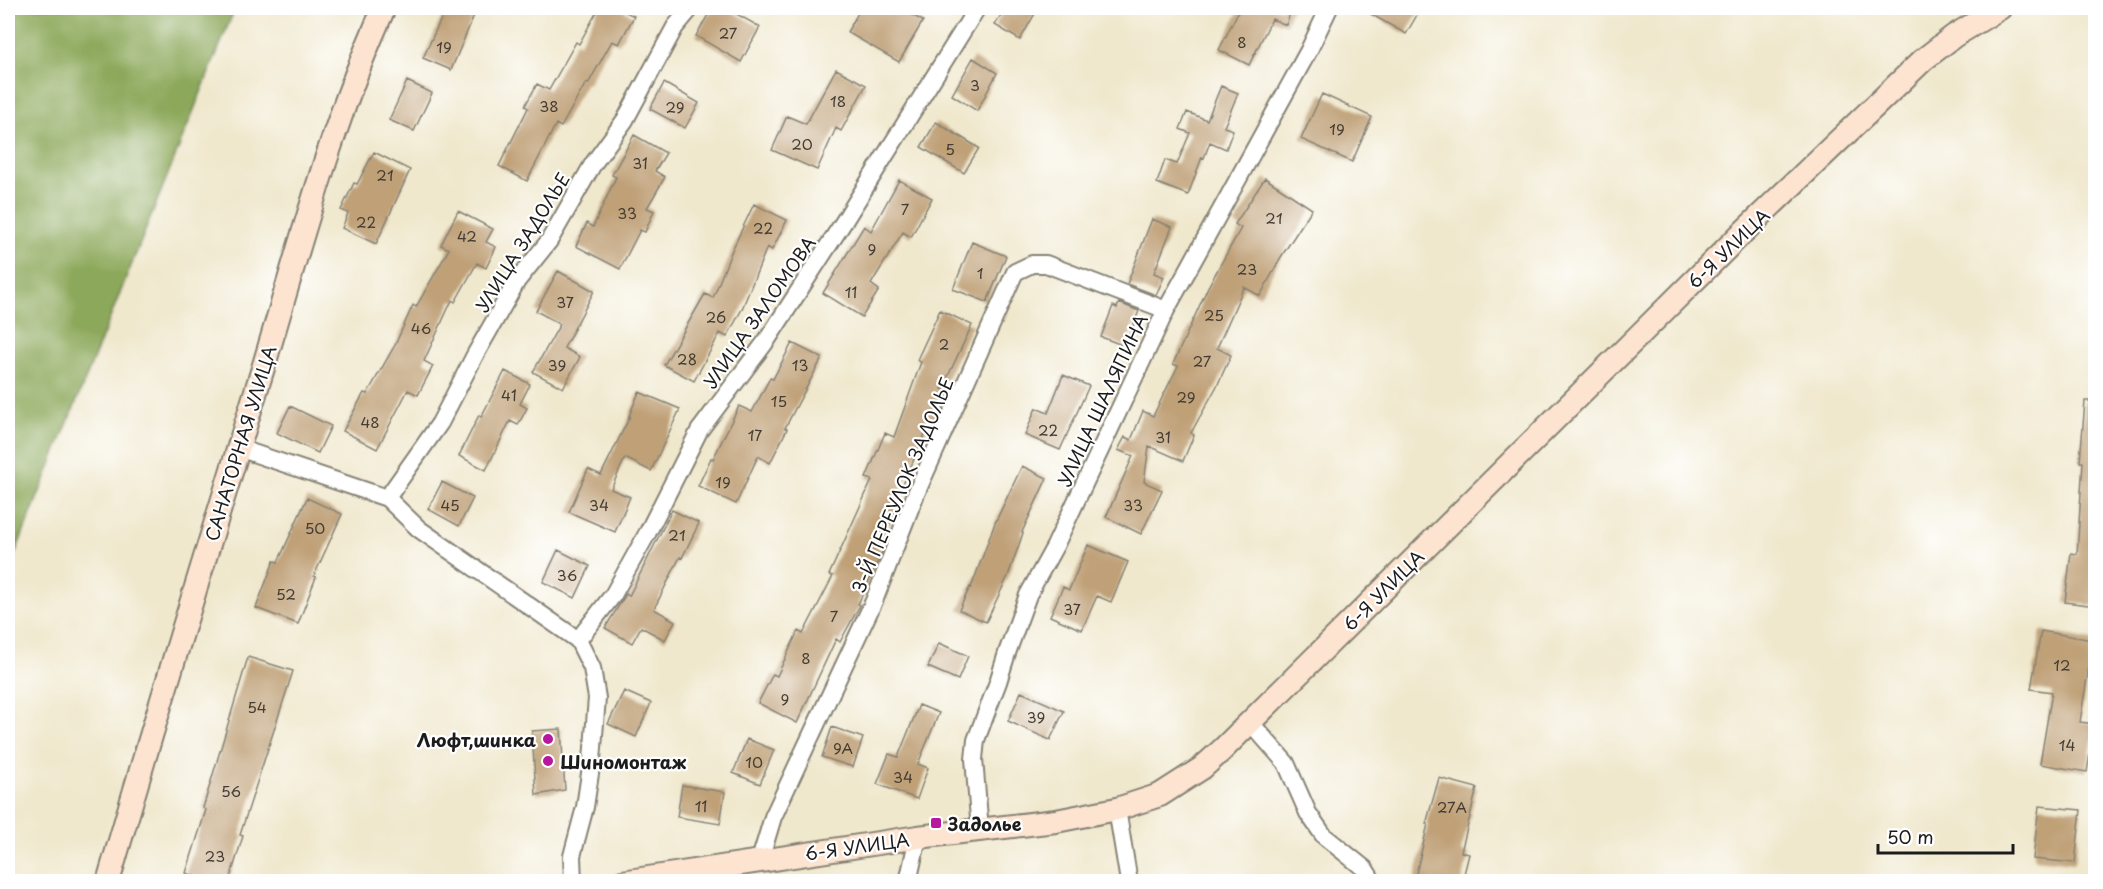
<svg xmlns="http://www.w3.org/2000/svg" width="2103" height="889" font-family="'Playpen Sans',sans-serif">
	<style>
		.forest { fill: #8ca85a; stroke: #54623b; stroke-width: 1.5 }
		.building { fill: #bfa077 }
		.lines { fill: none; stroke-linecap: round; stroke-linejoin: round }
		.street-casing { stroke: #868274; stroke-width: 20 }
		.secondary-casing { stroke: #868274; stroke-width: 26 }
		.street { stroke: #fff; stroke-width: 16 }
		.secondary { stroke: #fde4d1; stroke-width: 22 }
		.poi-dot { fill: #b5179e; stroke: #fff; stroke-width: 2 }
		.labels { text-anchor: middle; dominant-baseline: central; stroke-width: 4.5; stroke-linejoin: round; paint-order: stroke }
		.number-label { font-size: 15px; fill: #453d33 }
		.street-label { font-size: 18px; fill: #1c1c1c; stroke: #fff }
		.poi-label { font-size: 18px; font-weight: bold; fill: #1c1c1c; stroke: #fff; text-anchor: start }
	</style>
	<rect width="100%" height="100%" fill="#fff"/>
	<filter id="ink" filterUnits="userSpaceOnUse"><feTurbulence type="fractalNoise" baseFrequency=".0167" numOctaves="2"/><feDisplacementMap in="SourceGraphic" scale="12" xChannelSelector="R" yChannelSelector="G"/><feConvolveMatrix kernelMatrix="1 2 1 2 8 2 1 2 1" color-interpolation-filters="sRGB"/></filter>
	<filter id="wash" filterUnits="userSpaceOnUse"><feTurbulence type="fractalNoise" baseFrequency=".008" numOctaves="4" result="noise"/><feDisplacementMap in="SourceGraphic" scale="24" xChannelSelector="R" yChannelSelector="G"/><feGaussianBlur stdDeviation="1.35" result="paint"/><feColorMatrix in="noise" values="0 0 0 0 0 0 0 0 0 0 0 0 0 0 0 0 0 1.4 0 .05"/><feComposite in="paint" operator="in"/></filter>
	<g filter="url(#wash)">
		<rect width="100%" height="100%" fill="#f0e8cd"/>
		<path class="forest" d="M8 8H235L8 571Z"/>
		<g id="blocks">
			<path class="building" d="M446 8H477L451 70 423 58Z
				M599 8H618L634 16 619 44 612 41 588 84 586 83 561 127 556 124 527 181 499 166 528 108 525 106 537 84 549 90 576 42 579 44Z
				M712 8H726L760 27 741 62 696 36Z
				M861 8H900L923 21 899 62 847 32Z
				M1005 8H1038L1020 40 995 25Z
				M1240 8H1292L1286 25 1272 19 1249 65 1219 50Z
				M1360 8H1421L1406 34Z
				M973 58 997 73 977 111 952 95Z
				M836 69 866 85 841 131 836 128 817 170 772 150 787 116 806 124Z
				M407 81 432 93 414 131 389 120Z
				M664 83 699 103 685 128 650 109Z
				M1221 86 1238 93 1224 127 1233 130 1226 149 1210 142 1204 158 1202 157 1188 195 1157 183 1165 160 1177 164 1190 133 1180 129 1187 112 1207 120Z
				M1322 94 1372 117 1352 162 1301 139Z
				M936 122 979 148 964 173 921 147Z
				M634 135 666 153 655 171 665 177 647 208 654 211 645 232 640 230 620 269 576 246 587 223 593 227 616 177 612 175Z
				M374 152 410 170 376 244 342 228 348 213 341 210 354 183 357 184Z
				M1265 178 1312 209 1281 257 1260 296 1244 287 1217 348 1231 355 1218 384 1191 433 1194 435 1183 461 1149 446 1144 482 1162 490 1141 534 1106 517 1133 456 1118 450 1125 437 1131 440 1143 411 1153 416 1178 366 1173 364 1208 287 1241 228 1235 224Z
				M899 180 932 198 911 237 903 232 871 284 879 290 862 317 823 293 864 226 871 231Z
				M754 204 787 220 772 250 767 247 742 309 727 337 720 333 694 381 664 365 705 294 713 298 732 250Z
				M458 211 493 229 486 242 496 247 486 268 477 263 455 302 452 300 424 361 433 366 418 395 408 390 377 449 343 431 364 393 367 394 395 345 413 305 416 307 449 249 441 245Z
				M1152 219 1172 227 1154 273 1164 277 1156 295 1127 284Z
				M972 242 1006 256 987 302 953 289Z
				M558 271 594 291 564 348 580 357 563 388 533 372 560 324 536 311Z
				M1119 303 1139 311 1125 346 1101 337 1113 306 1117 308Z
				M940 310 972 325 942 389 948 391 935 426 934 429 928 427 895 503 898 505 878 548 883 550 858 604 860 605 840 642 836 639 797 723 758 703 773 674 777 676 798 631 803 634 833 576 829 575 872 480 866 478 885 433 894 437 921 362 917 360Z
				M792 343 822 358 785 428 787 429 770 463 758 456 736 504 698 486 711 458 713 459 739 406 752 412 770 378 773 379Z
				M505 371 530 384 520 404 527 408 518 425 510 421 486 470 459 456 479 415 481 417Z
				M1063 375 1089 386 1060 450 1025 435 1036 408 1048 413Z
				M639 392 680 409 651 471 625 458 611 489 630 497 615 532 569 512 588 469 601 475 630 416H629Z
				M2085 401H2096V606L2065 602 2071 553 2077 554 2083 462H2080Z
				M290 406 331 426 318 453 277 433Z
				M1022 466 1047 478 1022 532 1023 533 1008 576 986 622 959 610 970 587 971 588 995 523Z
				M442 482 473 498 459 526 428 509Z
				M307 498 342 514 314 576 316 577 298 624 256 608 274 561 278 562Z
				M672 510 699 523 682 558 680 557 654 609 675 621 665 640 641 627 632 643 605 628 626 594 629 596Z
				M1088 545 1128 562 1111 602 1097 596 1082 630 1050 616 1063 587 1069 590Z
				M558 550 590 566 575 598 543 582Z
				M2041 631 2093 640 2080 722 2095 724 2087 772 2040 764 2052 692 2031 689Z
				M939 643 968 656 958 680 928 667Z
				M248 657 293 671 240 835 243 836 229 882H212L186 873 206 810 203 808Z
				M624 691 651 703 636 737 608 724Z
				M1021 692 1064 711 1050 740 1008 721Z
				M919 705 939 713 918 764 928 768 917 799 877 784 889 754 898 757Z
				M832 727 863 738 853 767 822 757Z
				M561 729 565 790 536 795 532 731Z
				M747 739 774 750 760 784 733 773Z
				M1439 778 1477 788 1461 852 1469 854 1462 882H1414L1428 824H1426Z
				M682 785 725 792 720 824 677 817Z
				M2039 806 2081 810 2075 863 2033 859Z"/>
		</g>
	</g>
	<g filter="url(#ink)">
		<use href="#blocks" fill-opacity="0" stroke="#868274" stroke-width="1.5"/>
		<g class="lines">
			<g class="street-casing">
				<path id="street" d="M238 448 387 498 419 529 578 640 592 668 597 698 592 760 585 807 572 856 573 882
					M387 498 440 423 475 355 517 281 549 241 593 164 625 120 675 27 691 8
					M578 640 613 595 648 532 699 431 767 340 843 223 977 8
					M1250 722 1286 763 1308 813 1324 836 1365 869 1373 882
					M1117 809 1129 882
					M980 830 974 759 976 740 998 682 1007 653 1028 595 1055 546 1166 310 1309 50 1329 8
					M760 860 773 817 874 601 915 496 1015 272 1032 264H1046L1166 310
					M908 882 918 837"/>
			</g>
			<g class="secondary-casing">
				<path id="secondary" d="M108 882C158 709 211 537 264 365 300 245 332 122 384 8
					M622 882 918 837 1056 821 1117 809 1160 795 1202 768 1222 750 1739 236 1923 60 1954 36 2000 8"/>
			</g>
			<use href="#street" class="street"/>
			<use href="#secondary" class="secondary"/>
		</g>
	</g>
	<g class="poi-dot">
		<circle cx="548" cy="739" r="6"/>
		<circle cx="548" cy="761" r="6"/>
		<rect x="930" y="817" width="12" height="12" rx="3"/>
	</g>
	<g class="labels">
		<g class="number-label">
			<text x="728" y="32">27</text>
			<text x="1242" y="41">8</text>
			<text x="444" y="46">19</text>
			<text x="975" y="84">3</text>
			<text x="838" y="100">18</text>
			<text x="549" y="105">38</text>
			<text x="675" y="106">29</text>
			<text x="1337" y="128">19</text>
			<text x="802" y="143">20</text>
			<text x="950" y="148">5</text>
			<text x="640" y="162">31</text>
			<text x="385" y="174">21</text>
			<text x="905" y="208">7</text>
			<text x="627" y="212">33</text>
			<text x="1274" y="217">21</text>
			<text x="366" y="221">22</text>
			<text x="763" y="227">22</text>
			<text x="467" y="235">42</text>
			<text x="872" y="248">9</text>
			<text x="1247" y="268">23</text>
			<text x="980" y="272">1</text>
			<text x="851" y="291">11</text>
			<text x="565" y="301">37</text>
			<text x="1214" y="314">25</text>
			<text x="716" y="316">26</text>
			<text x="421" y="327">46</text>
			<text x="944" y="343">2</text>
			<text x="687" y="358">28</text>
			<text x="1202" y="360">27</text>
			<text x="557" y="364">39</text>
			<text x="800" y="364">13</text>
			<text x="509" y="394">41</text>
			<text x="1186" y="396">29</text>
			<text x="779" y="400">15</text>
			<text x="370" y="421">48</text>
			<text x="1048" y="429">22</text>
			<text x="755" y="434">17</text>
			<text x="1163" y="436">31</text>
			<text x="723" y="481">19</text>
			<text x="450" y="504">45</text>
			<text x="599" y="504">34</text>
			<text x="1133" y="504">33</text>
			<text x="315" y="527">50</text>
			<text x="677" y="534">21</text>
			<text x="567" y="574">36</text>
			<text x="286" y="593">52</text>
			<text x="1072" y="608">37</text>
			<text x="834" y="615">7</text>
			<text x="806" y="657">8</text>
			<text x="2062" y="664">12</text>
			<text x="785" y="698">9</text>
			<text x="257" y="706">54</text>
			<text x="1036" y="716">39</text>
			<text x="2067" y="744">14</text>
			<text x="843" y="747">9А</text>
			<text x="754" y="761">10</text>
			<text x="903" y="776">34</text>
			<text x="231" y="790">56</text>
			<text x="701" y="805">11</text>
			<text x="1452" y="806">27А</text>
			<text x="215" y="855">23</text>
		</g>
		<g class="street-label">
			<text transform="translate(522 242) rotate(-58)">УЛИЦА ЗАДОЛЬЕ</text>
			<text transform="translate(1728 248) rotate(-44)">6-Я УЛИЦА</text>
			<text transform="translate(759 312) rotate(-55)">УЛИЦА ЗАЛОМОВА</text>
			<text transform="translate(1102 400) rotate(-65)">УЛИЦА ШАЛЯПИНА</text>
			<text transform="translate(240 443) rotate(-73)">САНАТОРНАЯ УЛИЦА</text>
			<text transform="translate(902 485) rotate(-67)">3-Й ПЕРЕУЛОК ЗАДОЛЬЕ</text>
			<text transform="translate(1383 590) rotate(-45)">6-Я УЛИЦА</text>
			<text transform="translate(857 846) rotate(-8)">6-Я УЛИЦА</text>
		</g>
		<g class="poi-label">
			<text x="536" y="739" text-anchor="end">Люфт,шинка</text>
			<text x="560" y="761">Шиномонтаж</text>
			<text x="948" y="823">Задолье</text>
		</g>
	</g>
	<rect width="2103" height="889" fill="none" stroke="#fff" stroke-width="30"/>
	<path d="M1878 844v9h135v-9" fill="none" stroke="#1c1c1c" stroke-width="3"/>
	<text x="1887" y="844" font-size="18" fill="#1c1c1c" stroke="#ffffff" stroke-width="4.5" paint-order="stroke">50 m</text>
</svg>
